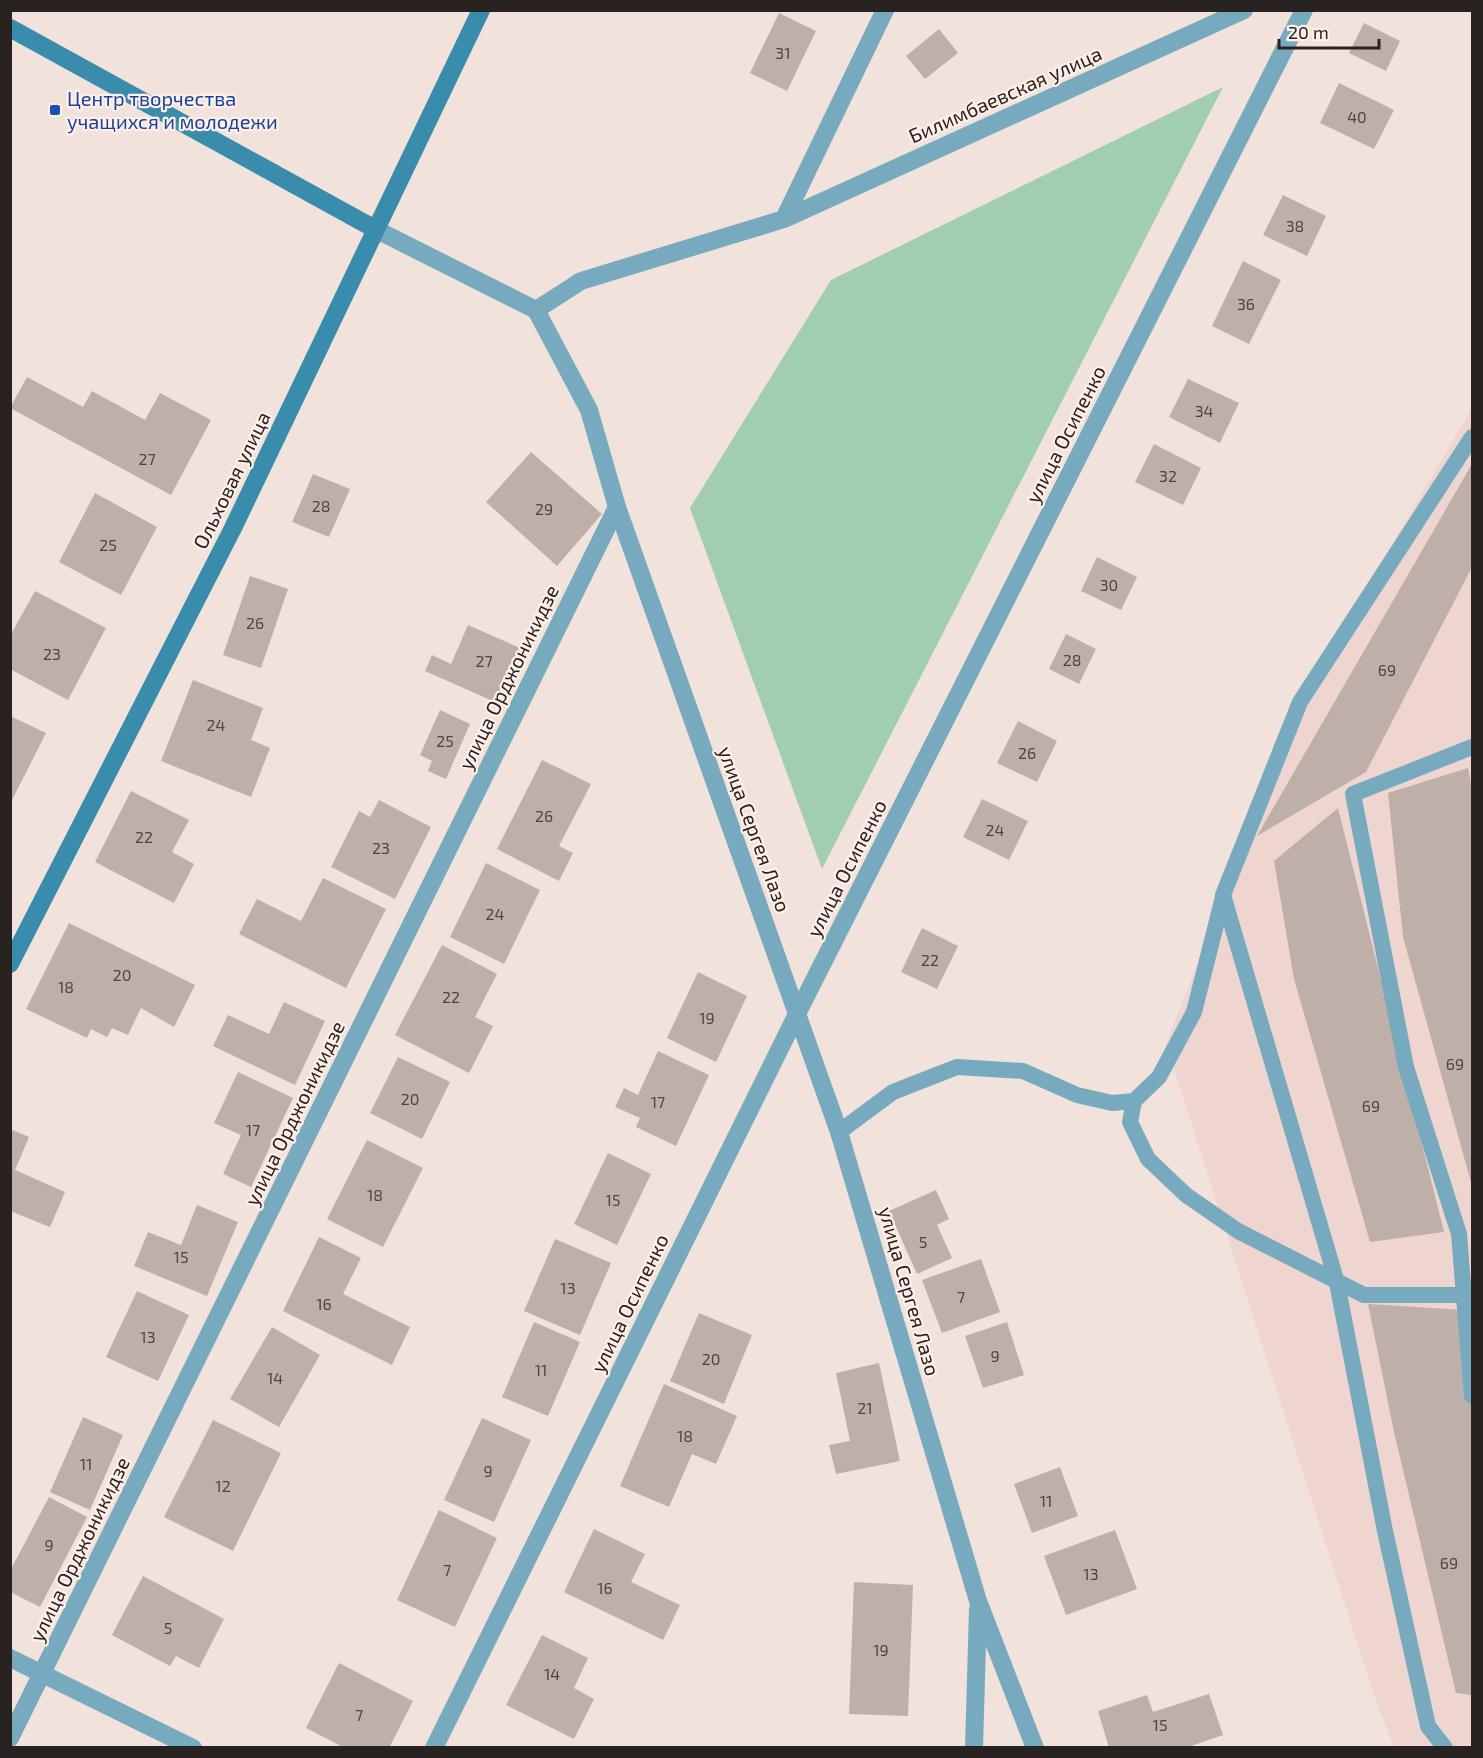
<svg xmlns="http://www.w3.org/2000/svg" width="1483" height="1758" font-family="'Exo 2',sans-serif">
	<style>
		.industrial { fill: #efd5cf }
		.green { fill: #a1cdb1 }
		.building { fill: #beb0a9 }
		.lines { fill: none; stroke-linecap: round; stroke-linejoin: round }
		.lane { stroke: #78aabf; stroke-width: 16 }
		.street { stroke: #78aabf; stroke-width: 18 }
		.secondary { stroke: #398cab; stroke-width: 18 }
		.transit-dot { fill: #1a4fb4; stroke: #feefe8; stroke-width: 2 }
		.labels { text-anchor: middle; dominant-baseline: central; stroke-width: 4.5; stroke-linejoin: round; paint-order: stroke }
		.number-label { font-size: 16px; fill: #4e4642 }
		.street-label { font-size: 20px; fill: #282220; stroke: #feefe8 }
		.transit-label { font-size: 20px; fill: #164399; stroke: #feefe8; text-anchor: start }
	</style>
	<rect width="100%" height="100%" fill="#f1e2db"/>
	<path class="industrial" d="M1472 408V1747H1394L1373 1692 1166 1044 1300 702Z"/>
	<path class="green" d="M1223 87 822 869 690 508 831 280Z"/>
	<path class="building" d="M779 13 816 31 787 91 750 73Z
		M1364 23 1400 41 1386 71 1349 53Z
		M939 29 958 53 925 79 906 56Z
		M1339 83 1394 110 1374 149 1320 123Z
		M1283 195 1326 216 1307 256 1263 235Z
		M1243 261 1281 280 1249 344 1212 326Z
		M27 377 83 407 92 391 145 420 160 393 211 420 171 495 10 408Z
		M1188 379 1239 403 1220 443 1169 417Z
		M1154 444 1201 468 1183 505 1135 482Z
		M531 452 602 514 557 566 486 502Z
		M1472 464V567L1366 772 1257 836Z
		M313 474 350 489 329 537 292 522Z
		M95 493 157 527 121 595 59 562Z
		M1097 557 1137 577 1121 610 1081 591Z
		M250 576 288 589 261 668 223 655Z
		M35 591 106 628 68 700 10 669V636Z
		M468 625 520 648 495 702 425 671 432 655 451 664Z
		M1066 634 1096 649 1079 684 1049 669Z
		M193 680 263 708 251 740 270 748 251 797 161 761Z
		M440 710 470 724 446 779 428 771 432 761 420 755Z
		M10 716 46 733 10 804Z
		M1018 721 1057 741 1037 782 997 763Z
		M542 760 591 784 559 846 573 853 559 881 497 849Z
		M1468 768 1472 789V1186L1403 937 1388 793Z
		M131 791 189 820 172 852 194 864 174 903 95 862Z
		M982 799 1028 821 1009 860 963 837Z
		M379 800 431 827 395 899 331 867 359 811 370 817Z
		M1338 808 1444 1232 1370 1242 1294 979 1274 861Z
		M486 863 540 890 504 964 450 937Z
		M323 878 386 909 346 988 239 934 257 899 301 921Z
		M69 923 195 985 174 1027 141 1008 128 1035 112 1028 107 1037 91 1029 87 1038 26 1009Z
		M922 928 958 946 937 989 901 972Z
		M442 945 497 974 475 1017 493 1026 469 1073 395 1035Z
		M698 972 747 996 716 1062 667 1038Z
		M284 1002 325 1021 295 1085 213 1046 228 1015 269 1034Z
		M658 1051 709 1075 676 1146 636 1127 640 1118 615 1107 624 1088 638 1095Z
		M398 1057 450 1082 422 1139 370 1113Z
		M238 1072 293 1098 251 1187 223 1174 241 1135 214 1123Z
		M10 1129 29 1137 15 1170 65 1192 50 1227 10 1211Z
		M367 1140 423 1168 383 1247 327 1219Z
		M608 1153 651 1174 617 1245 574 1224Z
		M936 1190 949 1219 937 1225 952 1258 917 1274 889 1211Z
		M197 1205 238 1222 207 1296 134 1266 148 1232 181 1245Z
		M319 1237 361 1258 343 1294 410 1327 392 1365 283 1311Z
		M555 1239 611 1263 580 1335 524 1311Z
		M981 1259 1000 1312 942 1333 922 1280Z
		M137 1291 189 1315 158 1381 106 1357Z
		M1368 1304 1465 1310 1472 1362V1695L1456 1693 1394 1432Z
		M699 1313 752 1335 724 1404 670 1381Z
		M534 1322 580 1342 548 1416 502 1397Z
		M1007 1322 1024 1375 983 1388 965 1336Z
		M272 1327 320 1355 279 1427 230 1399Z
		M879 1363 900 1461 836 1474 829 1445 850 1441 836 1373Z
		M664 1384 737 1416 716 1464 692 1454 669 1507 620 1486Z
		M83 1417 123 1435 90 1510 50 1492Z
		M482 1418 531 1440 494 1522 444 1500Z
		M213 1420 281 1453 233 1551 164 1517Z
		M1060 1467 1078 1516 1032 1533 1014 1484Z
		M49 1497 87 1517 40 1607 10 1592V1571Z
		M439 1510 497 1538 455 1627 397 1600Z
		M594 1529 645 1554 631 1582 680 1605 663 1640 564 1592Z
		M1115 1530 1137 1589 1066 1615 1044 1556Z
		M143 1576 224 1619 199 1668 176 1656 170 1666 112 1635Z
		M854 1582 913 1585 908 1716 849 1714Z
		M542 1635 588 1658 574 1688 594 1699 574 1739 506 1705Z
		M339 1663 413 1701 389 1748H345L306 1728Z
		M1209 1694 1223 1735 1185 1748H1109L1098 1711 1147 1695 1153 1712Z"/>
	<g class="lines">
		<path class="lane" d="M1472 747 1353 794 1406 1067 1459 1234 1472 1396
			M1223 897 1194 1012 1159 1077 1134 1101 1130 1122 1148 1159 1186 1195 1238 1231 1364 1295H1464L1472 1302
			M839 1132 893 1092 957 1067 1023 1071 1077 1095 1112 1103 1134 1101
			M1445 1748 1428 1726 1385 1531 1337 1283 1223 895 1300 702 1472 437"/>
		<path class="street" d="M784 219 885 10
			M375 229 536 310 589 410 617 507 839 1132 978 1601 1035 1748
			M536 310 581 281 784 219 1244 10
			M10 1658 193 1748
			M10 1738 617 507
			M434 1748 797 1014 1304 10
			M974 1748 978 1609"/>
		<path class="secondary" d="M10 28 375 229
			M10 964 233 528 481 10"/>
	</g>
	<rect class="transit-dot" x="49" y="104" width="12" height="12" rx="3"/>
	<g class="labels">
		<g class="number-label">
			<text x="783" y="52">31</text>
			<text x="1357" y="116">40</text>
			<text x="1295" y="225">38</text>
			<text x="1246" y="303">36</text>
			<text x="1204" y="410">34</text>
			<text x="147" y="458">27</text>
			<text x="1168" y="475">32</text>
			<text x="321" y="505">28</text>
			<text x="544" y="508">29</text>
			<text x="108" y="544">25</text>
			<text x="1109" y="584">30</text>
			<text x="255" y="622">26</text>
			<text x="52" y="653">23</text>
			<text x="1072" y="659">28</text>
			<text x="484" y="660">27</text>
			<text x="1387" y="669">69</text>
			<text x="216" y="724">24</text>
			<text x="445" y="740">25</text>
			<text x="1027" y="752">26</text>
			<text x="544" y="815">26</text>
			<text x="995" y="829">24</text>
			<text x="144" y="836">22</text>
			<text x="381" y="847">23</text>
			<text x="495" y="913">24</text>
			<text x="930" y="959">22</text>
			<text x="122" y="974">20</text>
			<text x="66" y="986">18</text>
			<text x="451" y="996">22</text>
			<text x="707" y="1017">19</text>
			<text x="1455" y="1063">69</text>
			<text x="410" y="1098">20</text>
			<text x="658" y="1101">17</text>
			<text x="1371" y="1105">69</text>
			<text x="253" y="1129">17</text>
			<text x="375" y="1194">18</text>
			<text x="613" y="1199">15</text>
			<text x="923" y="1241">5</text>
			<text x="181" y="1256">15</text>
			<text x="568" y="1287">13</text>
			<text x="961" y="1296">7</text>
			<text x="324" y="1303">16</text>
			<text x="148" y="1336">13</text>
			<text x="995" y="1355">9</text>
			<text x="711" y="1358">20</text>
			<text x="541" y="1369">11</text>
			<text x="275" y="1377">14</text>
			<text x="865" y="1407">21</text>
			<text x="685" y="1435">18</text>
			<text x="86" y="1463">11</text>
			<text x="488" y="1470">9</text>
			<text x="223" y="1485">12</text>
			<text x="1046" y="1500">11</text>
			<text x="49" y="1544">9</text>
			<text x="1449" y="1562">69</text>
			<text x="447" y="1569">7</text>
			<text x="1091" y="1573">13</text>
			<text x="605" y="1587">16</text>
			<text x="168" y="1627">5</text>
			<text x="881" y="1649">19</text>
			<text x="552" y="1673">14</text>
			<text x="359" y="1714">7</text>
			<text x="1160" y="1724">15</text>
		</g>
		<g class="street-label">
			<text transform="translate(1005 94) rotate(-24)">Билимбаевская улица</text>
			<text transform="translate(1065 434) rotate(-63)">улица Осипенко</text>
			<text transform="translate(231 480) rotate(-64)">Ольховая улица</text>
			<text transform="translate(508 677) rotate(-64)">улица Орджоникидзе</text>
			<text transform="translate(755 829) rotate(70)">улица Сергея Лазо</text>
			<text transform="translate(846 868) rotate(-63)">улица Осипенко</text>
			<text transform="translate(294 1113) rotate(-64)">улица Орджоникидзе</text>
			<text transform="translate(910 1291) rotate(74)">улица Сергея Лазо</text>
			<text transform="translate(629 1303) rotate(-64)">улица Осипенко</text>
			<text transform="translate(79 1549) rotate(-64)">улица Орджоникидзе</text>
		</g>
		<g class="transit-label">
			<text x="67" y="98">Центр творчества<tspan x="67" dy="23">учащихся и молодежи</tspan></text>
		</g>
	</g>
	<rect width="1483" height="1758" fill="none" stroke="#282220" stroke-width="24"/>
	<path d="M1279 39v9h100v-9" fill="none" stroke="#282220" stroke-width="3"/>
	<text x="1288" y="39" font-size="18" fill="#282220" stroke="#feefe8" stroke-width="4.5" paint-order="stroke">20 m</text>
</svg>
